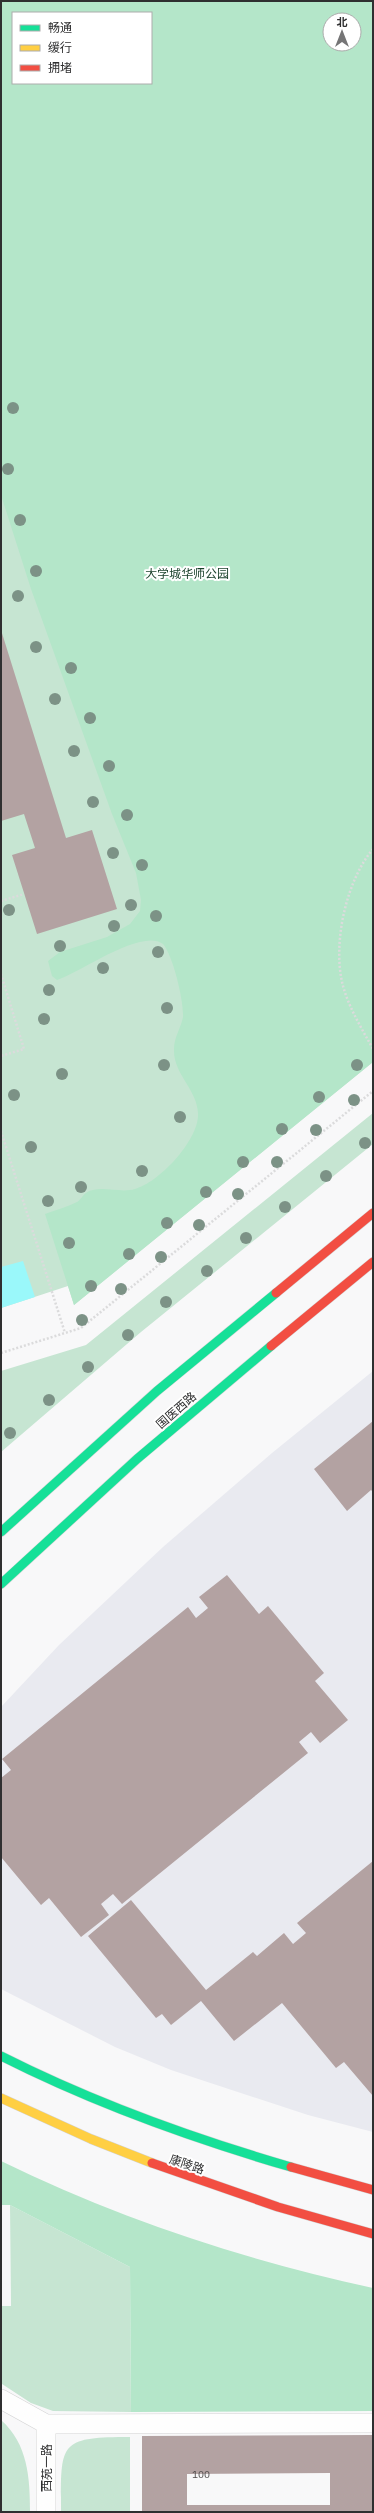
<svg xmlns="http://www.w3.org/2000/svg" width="374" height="2513" font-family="'IBM Plex Sans','Noto Sans SC',sans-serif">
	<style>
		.built { fill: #e9eaf0 }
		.green { fill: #c6e5d2; fill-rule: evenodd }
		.forest { fill: #b4e6c9; fill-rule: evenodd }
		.water { fill: #9af8fa }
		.building { fill: #b3a2a2; fill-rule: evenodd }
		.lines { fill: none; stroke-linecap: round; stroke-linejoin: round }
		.lane-casing { stroke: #d4d4d5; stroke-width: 20 }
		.fast-casing { stroke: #d4d4d5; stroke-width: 10 }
		.slow-casing { stroke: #d4d4d5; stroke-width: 10 }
		.jam-casing { stroke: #d4d4d5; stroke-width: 10 }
		.path { stroke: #dbdbdc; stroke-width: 2.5; stroke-dasharray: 2 2; stroke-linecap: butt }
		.lane { stroke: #fefefe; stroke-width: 19 }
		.fast { stroke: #16e098; stroke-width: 9 }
		.slow { stroke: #ffcf43; stroke-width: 9 }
		.jam { stroke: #f24e42; stroke-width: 9 }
		.tree { fill: #7c9286 }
		.labels { text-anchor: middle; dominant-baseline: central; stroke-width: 4; stroke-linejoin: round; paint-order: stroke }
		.number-label { font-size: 10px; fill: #504c4c }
		.park-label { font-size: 12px; fill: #173e28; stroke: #fff }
		.street-label { font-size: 12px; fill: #2f2f30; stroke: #fff }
	</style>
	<rect width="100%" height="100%" fill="#f8f8f9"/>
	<path class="built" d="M373 1371V2132L308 2115 171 2070 115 2047 1 1989V1707L59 1645 163 1547 272 1453Z"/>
	<path class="green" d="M1 1H373V1062L74 1305 68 1286 1 1308ZM13 13H151V83H13ZM330 20H354V44H330Z
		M373 1113V1144L141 1332 1 1452V1371L86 1345Z
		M10 2205 130 2267 131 2412 53 2411 31 2403 2 2384V2306H11Z
		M1 2420C28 2444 30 2478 30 2512H2Z
		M130 2437V2512H61C61 2443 58 2437 130 2437Z"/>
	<path class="forest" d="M1 1H373V1062L74 1305 45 1214C55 1210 67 1207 77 1202 82 1199 84 1191 93 1190 106 1187 122 1193 135 1189 159 1183 200 1139 198 1113 197 1089 173 1074 174 1049 174 1037 181 1028 183 1017 184 1002 173 955 163 944 141 928 80 973 57 980L52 976 48 961 60 952 107 937 130 924 140 911 141 900 136 873 112 814 31 589 1 495ZM13 13H151V83H13ZM330 20H354V44H330Z
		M1 2161C120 2219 244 2260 373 2288V2411L131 2412 130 2267 10 2205H1Z"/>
	<path class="water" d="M23 1261 35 1297 1 1308V1267Z"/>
	<path class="building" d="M1 630 66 838 92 830 117 909 37 934 12 855 35 848 24 814 1 821Z
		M373 1421V1492L371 1490 347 1511 314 1469Z
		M227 1575 259 1614 268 1606 324 1673 315 1681 348 1720 320 1743 311 1732 299 1742 308 1753 122 1904 113 1894 101 1904 109 1915 81 1937 49 1898 41 1905 1 1857V1778L11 1770 2 1759 188 1607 196 1618 208 1608 199 1597Z
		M373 1861V2096L344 2062 336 2068 282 2003 234 2041 201 2001 171 2025 162 2014 156 2018 88 1936 131 1900 206 1990 253 1952 257 1956 284 1933 293 1944 306 1933 297 1923Z
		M373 2435V2512H142V2436ZM330 2473V2505H187V2474Z"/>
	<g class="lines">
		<g class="lane-casing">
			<path id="lane" d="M1 2399 46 2424 373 2423
				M46 2424V2512"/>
		</g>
		<g class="fast-casing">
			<path id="fast" d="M1 1532 157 1391 276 1293
				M1 1584 137 1459 271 1346
				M1 2056C94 2103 191 2138 291 2167"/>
		</g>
		<g class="slow-casing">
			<path id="slow" d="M1 2098 91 2139 152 2163"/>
		</g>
		<g class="jam-casing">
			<path id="jam" d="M276 1293 373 1213
				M271 1346 373 1262
				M152 2163 278 2207 373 2234
				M291 2167 373 2190"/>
		</g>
		<path class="path" d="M373 849C346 881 332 944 343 986 349 1008 362 1029 373 1049
			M1 901 24 894
			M1 974 24 1049 1 1056
			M1 1131 65 1333
			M1 1353 81 1328 373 1091"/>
		<use href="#lane" class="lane"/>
		<use href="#fast" class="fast"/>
		<use href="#slow" class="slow"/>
		<use href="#jam" class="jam"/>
	</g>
	<g class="tree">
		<circle cx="13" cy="408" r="6"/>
		<circle cx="8" cy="469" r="6"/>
		<circle cx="20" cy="520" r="6"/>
		<circle cx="36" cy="571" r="6"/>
		<circle cx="18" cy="596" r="6"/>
		<circle cx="36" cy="647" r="6"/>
		<circle cx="71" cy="668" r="6"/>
		<circle cx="55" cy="699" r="6"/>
		<circle cx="90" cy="718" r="6"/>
		<circle cx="74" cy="751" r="6"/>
		<circle cx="109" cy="766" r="6"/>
		<circle cx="93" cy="802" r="6"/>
		<circle cx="127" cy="815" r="6"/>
		<circle cx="113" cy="853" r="6"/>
		<circle cx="142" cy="865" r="6"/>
		<circle cx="131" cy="905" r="6"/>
		<circle cx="9" cy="910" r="6"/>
		<circle cx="156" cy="916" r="6"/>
		<circle cx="114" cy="926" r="6"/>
		<circle cx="60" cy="946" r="6"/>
		<circle cx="158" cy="952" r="6"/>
		<circle cx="103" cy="968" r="6"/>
		<circle cx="49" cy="990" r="6"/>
		<circle cx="167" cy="1008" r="6"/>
		<circle cx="44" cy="1019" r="6"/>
		<circle cx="164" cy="1065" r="6"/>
		<circle cx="357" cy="1065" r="6"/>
		<circle cx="62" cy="1074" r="6"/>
		<circle cx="14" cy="1095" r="6"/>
		<circle cx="319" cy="1097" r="6"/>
		<circle cx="354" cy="1100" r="6"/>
		<circle cx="180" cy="1117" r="6"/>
		<circle cx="282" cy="1129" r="6"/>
		<circle cx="316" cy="1130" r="6"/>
		<circle cx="365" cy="1143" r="6"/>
		<circle cx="31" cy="1147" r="6"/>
		<circle cx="243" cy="1162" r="6"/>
		<circle cx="277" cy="1162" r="6"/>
		<circle cx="142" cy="1171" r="6"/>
		<circle cx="326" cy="1176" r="6"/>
		<circle cx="81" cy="1187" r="6"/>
		<circle cx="206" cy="1192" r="6"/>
		<circle cx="238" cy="1194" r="6"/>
		<circle cx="48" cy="1201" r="6"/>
		<circle cx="285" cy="1207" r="6"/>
		<circle cx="167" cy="1223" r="6"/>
		<circle cx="199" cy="1225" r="6"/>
		<circle cx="246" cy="1238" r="6"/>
		<circle cx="69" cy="1243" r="6"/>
		<circle cx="129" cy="1254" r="6"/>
		<circle cx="161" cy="1257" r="6"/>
		<circle cx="207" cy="1271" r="6"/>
		<circle cx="91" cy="1286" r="6"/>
		<circle cx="121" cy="1289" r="6"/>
		<circle cx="166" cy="1302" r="6"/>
		<circle cx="82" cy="1320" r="6"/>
		<circle cx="128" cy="1335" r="6"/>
		<circle cx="88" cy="1367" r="6"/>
		<circle cx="49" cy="1400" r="6"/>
		<circle cx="10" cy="1433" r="6"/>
	</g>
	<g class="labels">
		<g class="number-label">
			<text x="201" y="2474">100</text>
		</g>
		<g class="park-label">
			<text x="187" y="573">大学城华师公园</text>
		</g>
		<g class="street-label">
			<text transform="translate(176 1410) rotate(-41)">国医西路</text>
			<text transform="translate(187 2164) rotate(19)">康陵路</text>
			<text transform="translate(46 2468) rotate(-90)">西苑一路</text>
		</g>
	</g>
	<rect width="374" height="2513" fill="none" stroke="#2f2f30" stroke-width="4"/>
	<rect x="12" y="12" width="140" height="72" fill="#ffffff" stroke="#acacac"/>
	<rect x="20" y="25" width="20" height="6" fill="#16e098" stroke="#acacac"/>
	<text x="48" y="32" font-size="12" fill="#2f2f30">畅通</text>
	<rect x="20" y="45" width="20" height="6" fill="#ffcf43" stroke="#acacac"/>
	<text x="48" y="52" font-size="12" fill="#2f2f30">缓行</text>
	<rect x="20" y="65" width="20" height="6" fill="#f24e42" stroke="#acacac"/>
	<text x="48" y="72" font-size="12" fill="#2f2f30">拥堵</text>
	<g transform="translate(342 32)"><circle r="19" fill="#ffffff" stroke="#acacac"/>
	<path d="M0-3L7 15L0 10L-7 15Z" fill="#757576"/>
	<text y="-6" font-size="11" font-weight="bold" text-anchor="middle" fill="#2f2f30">北</text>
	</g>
</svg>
